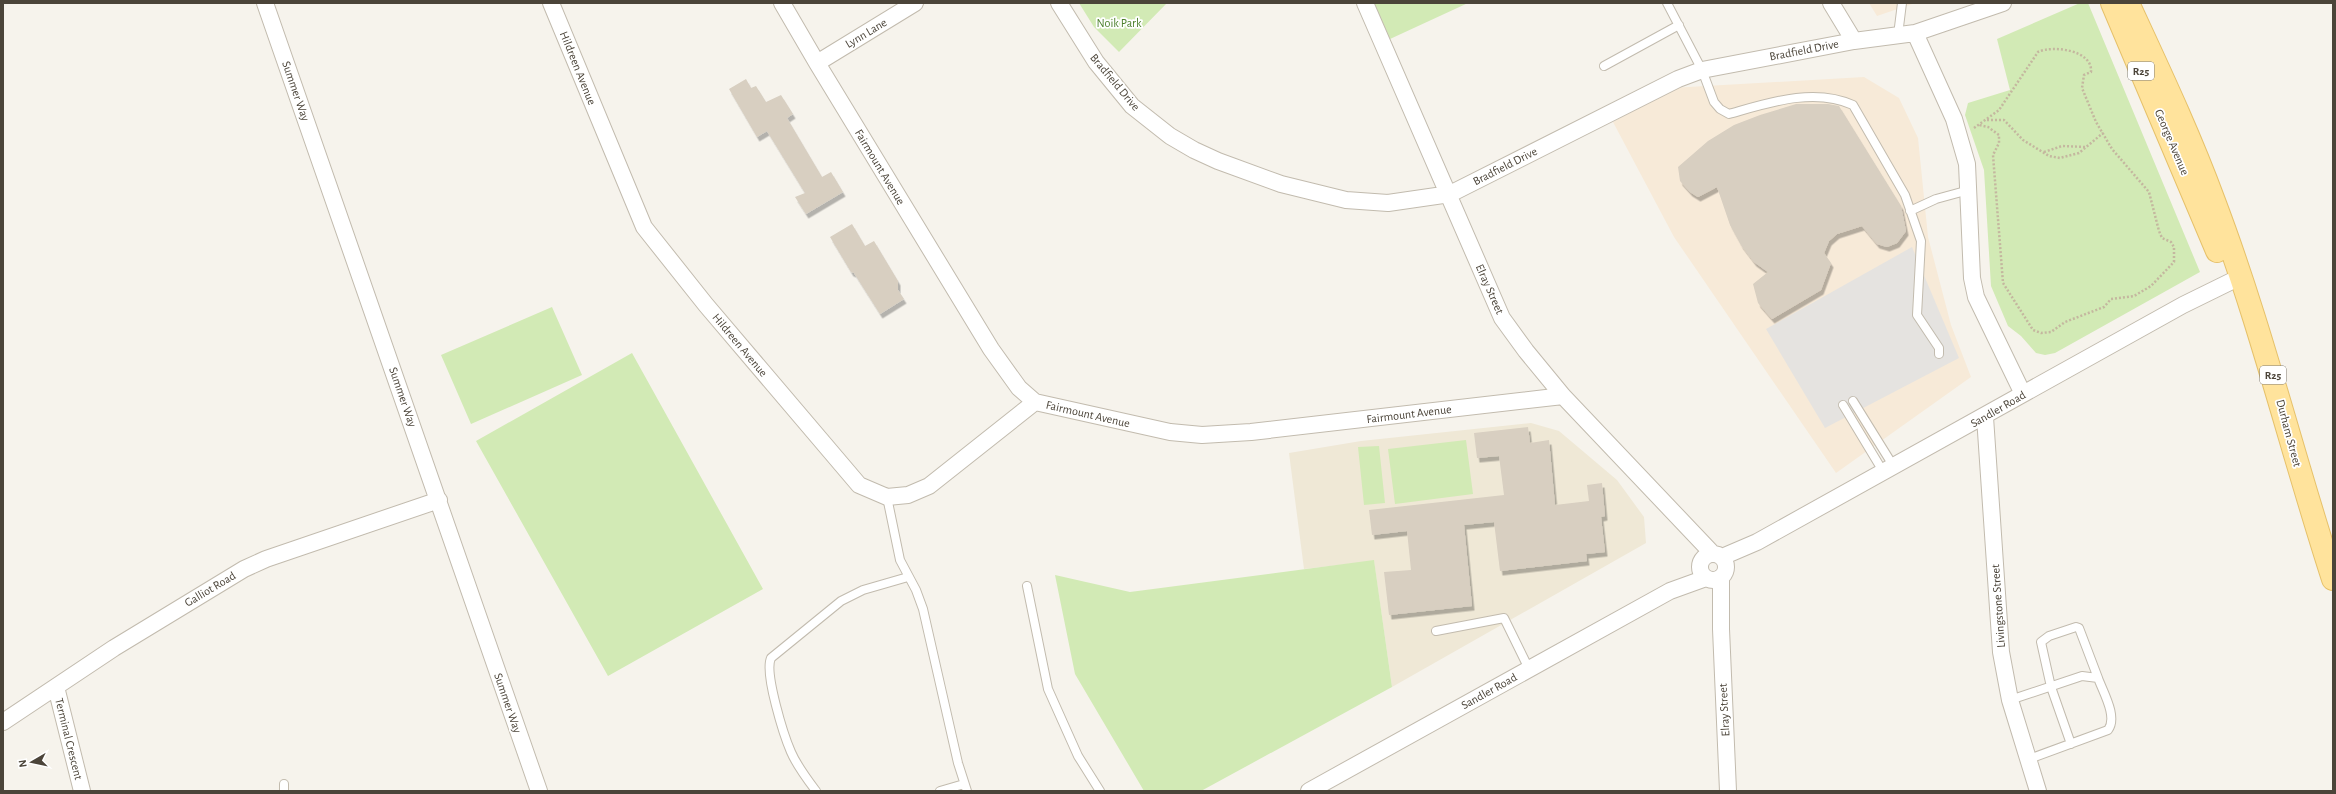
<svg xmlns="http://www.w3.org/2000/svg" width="2336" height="794" font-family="'Alegreya Sans',sans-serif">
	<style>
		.commercial { fill: #f7ead8 }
		.education { fill: #efe8d6 }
		.green { fill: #d2eab5 }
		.parking { fill: #e5e3e0 }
		.building { fill: #d8cfc1; filter: url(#shadow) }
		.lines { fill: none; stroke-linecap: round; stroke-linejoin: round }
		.lane-casing { stroke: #c2bbae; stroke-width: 10 }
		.street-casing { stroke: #c2bbae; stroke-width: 18 }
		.primary-casing { stroke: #e6c16a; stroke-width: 24 }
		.path { stroke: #c4b79f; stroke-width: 2.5; stroke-dasharray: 2 2; stroke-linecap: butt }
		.lane { stroke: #fff; stroke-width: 8 }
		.street { stroke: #fff; stroke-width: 16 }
		.primary { stroke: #ffe39c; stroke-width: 22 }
		.labels { text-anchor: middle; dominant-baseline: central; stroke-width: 3.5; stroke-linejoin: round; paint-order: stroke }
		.shield { fill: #fff; stroke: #817c74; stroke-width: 1 }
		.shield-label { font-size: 11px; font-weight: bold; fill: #4b4439 }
		.park-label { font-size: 12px; fill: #4a7f2a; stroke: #fff }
		.street-label { font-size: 12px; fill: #4b4439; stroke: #fff }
	</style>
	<defs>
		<filter id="shadow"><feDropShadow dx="2.5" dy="4.5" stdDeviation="0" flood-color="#0004"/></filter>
	</defs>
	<rect width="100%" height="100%" fill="#f6f3ec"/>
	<path class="commercial" d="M1869 3H1915L1877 16Z
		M1864 77 1899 98 1918 138 1928 237 1951 325 1971 377 1836 473 1674 237 1613 122 1671 88Z"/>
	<path class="education" d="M1531 423 1559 431 1617 480 1644 517 1646 543 1392 687 1374 561 1304 569 1289 453 1361 441Z"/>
	<path class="green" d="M1079 3H1167L1119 52 1094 27Z
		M1374 3H1468L1390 39Z
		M2080 3H2088L2200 272 2055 353 2045 355 2036 353 2021 336 2008 326 1991 286 1984 170 1965 115 1968 103 2010 90 1997 39Z
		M552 307 582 375 471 424 441 355Z
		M632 353 763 589 608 676 476 441Z
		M1466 440 1473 494 1395 504 1388 449Z
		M1379 446 1385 503 1364 505 1358 447Z
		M1374 560 1392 687 1201 791H1144L1075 674 1055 575 1130 592Z"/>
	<path class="parking" d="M1912 247 1959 358 1825 428 1766 329Z"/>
	<path class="building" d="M746 79 751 88 756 86 766 102 781 95 793 114 787 118 822 177 831 172 843 192 806 214 795 197 805 193 767 131 757 137 729 89Z
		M1796 104H1828L1839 106 1901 206 1906 231 1897 243 1887 247 1877 244 1862 226 1837 234 1829 241 1824 253 1831 263 1821 290 1772 319 1758 303 1753 284 1768 272 1754 262 1741 245 1730 225 1717 187 1698 197 1690 192 1680 181 1678 167 1708 141 1734 125 1760 115Z
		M852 224 865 246 874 241 898 281V290L904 299 880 314 854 273 851 272 830 237Z
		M1528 427 1530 443 1549 440 1555 505 1589 501 1587 485 1602 483 1605 516 1601 517 1605 552 1586 554 1587 561 1500 571 1494 522 1464 525 1472 606 1389 615 1384 572 1411 570 1407 531 1372 535 1369 510 1504 495 1499 456 1477 458 1474 433Z"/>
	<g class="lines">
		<g class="lane-casing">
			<path id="lane" d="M1667 3 1702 70 1714 102 1720 109 1729 114C1768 103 1814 87 1853 105L1905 195 1921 241 1917 315 1939 348V354
				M1898 35 1902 3
				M1604 66 1679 25
				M1910 211 1936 199 1969 190
				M1853 401 1894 467
				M1843 405 1884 473
				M887 497 900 560 916 590 923 609 958 763 967 791
				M1027 586 1048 689 1078 756 1100 791
				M1436 631 1504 618 1529 669
				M2010 700 2082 676 2098 678C2103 692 2118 717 2108 730L2029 759
				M2071 744 2051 687 2041 642 2049 636 2076 627 2079 628 2098 678
				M284 791V784
				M816 791C807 779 797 766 791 752 784 736 764 673 771 658L841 601 863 590 908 577
				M940 791 964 784"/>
		</g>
		<g class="street-casing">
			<path id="street" d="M265 3 539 791
				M551 3 644 227 706 305 859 485 887 497 908 495 929 486 1035 402
				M782 3 817 63 991 349 1019 388 1035 402 1170 432 1202 435 1251 432 1563 396
				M1059 3 1096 62 1132 106 1170 136 1194 150 1218 161 1281 184 1346 200 1388 203 1450 194 1678 79 1702 70 1854 41 1915 33 2003 3
				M1365 3 1502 318 1526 351 1563 396 1713 554
				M1831 3 1854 41
				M1915 33 1954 119 1967 164 1972 278 1976 297 2023 394
				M817 63 915 3
				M1985 417 2001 652 2010 700 2038 791
				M1700 567a13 13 0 1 1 26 0a13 13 0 1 1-26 0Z
				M1722 557 1757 542 2183 305 2240 277
				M1721 577V629L1728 791
				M56 687 82 791
				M3 722 114 648 244 569 266 559 439 500
				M1309 791 1670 591 1706 578"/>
		</g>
		<g class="primary-casing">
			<path id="primary" d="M2112 3 2217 251
				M2128 3C2158 68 2189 133 2214 201 2261 325 2292 453 2333 579"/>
		</g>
		<path class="path" d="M1987 120H2004L2023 140 2049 156 2060 158 2079 153 2103 133
			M1974 128 1999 110 2038 52C2053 45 2093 50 2091 72L2084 75 2082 88 2096 122 2112 149 2149 192 2159 231 2162 238 2171 242 2174 247V262L2151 286 2134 296 2111 299 2104 307 2065 322 2051 332 2041 333 2033 330 2003 283 1993 155 1999 143V135L1988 127 1979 125
			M2044 152 2062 146 2086 147"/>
		<use href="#lane" class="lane"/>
		<use href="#street" class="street"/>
		<use href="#primary" class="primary"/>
	</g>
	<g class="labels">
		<g class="shield">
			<rect x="2128" y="62" width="26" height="18" rx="3"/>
			<rect x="2260" y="366" width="26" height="18" rx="3"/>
		</g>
		<g class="shield-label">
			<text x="2141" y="71">R25</text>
			<text x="2273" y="375">R25</text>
		</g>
		<g class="park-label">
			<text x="1119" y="23">Noik Park</text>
		</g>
		<g class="street-label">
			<text transform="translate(866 33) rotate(-31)">Lynn Lane</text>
			<text transform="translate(1804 50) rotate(-11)">Bradfield Drive</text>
			<text transform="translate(578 68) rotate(68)">Hildreen Avenue</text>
			<text transform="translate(1115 82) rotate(50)">Bradfield Drive</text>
			<text transform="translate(296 91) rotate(71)">Summer Way</text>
			<text transform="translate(2172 142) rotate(67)">George Avenue</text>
			<text transform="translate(1505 166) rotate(-27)">Bradfield Drive</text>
			<text transform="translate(880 167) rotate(59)">Fairmount Avenue</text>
			<text transform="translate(1490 289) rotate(66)">Elray Street</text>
			<text transform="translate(740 345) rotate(50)">Hildreen Avenue</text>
			<text transform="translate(403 397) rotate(71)">Summer Way</text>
			<text transform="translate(1998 409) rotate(-30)">Sandler Road</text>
			<text transform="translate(1088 414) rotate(13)">Fairmount Avenue</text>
			<text transform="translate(1409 414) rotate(-7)">Fairmount Avenue</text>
			<text transform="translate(2289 433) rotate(75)">Durham Street</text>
			<text transform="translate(210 589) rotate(-31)">Galliot Road</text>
			<text transform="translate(1998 606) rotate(-94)">Livingstone Street</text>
			<text transform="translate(1489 691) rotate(-29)">Sandler Road</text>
			<text transform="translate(508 703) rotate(71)">Summer Way</text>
			<text transform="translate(1724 710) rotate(-93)">Elray Street</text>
			<text transform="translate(69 739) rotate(76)">Terminal Crescent</text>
		</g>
	</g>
	<rect width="2336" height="794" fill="none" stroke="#4b4439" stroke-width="8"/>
	<g transform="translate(32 762) rotate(261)" stroke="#ffffff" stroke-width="3" paint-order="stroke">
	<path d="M0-3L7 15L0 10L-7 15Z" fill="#4b4439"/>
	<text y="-6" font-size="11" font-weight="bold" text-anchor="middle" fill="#4b4439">N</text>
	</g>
</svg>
